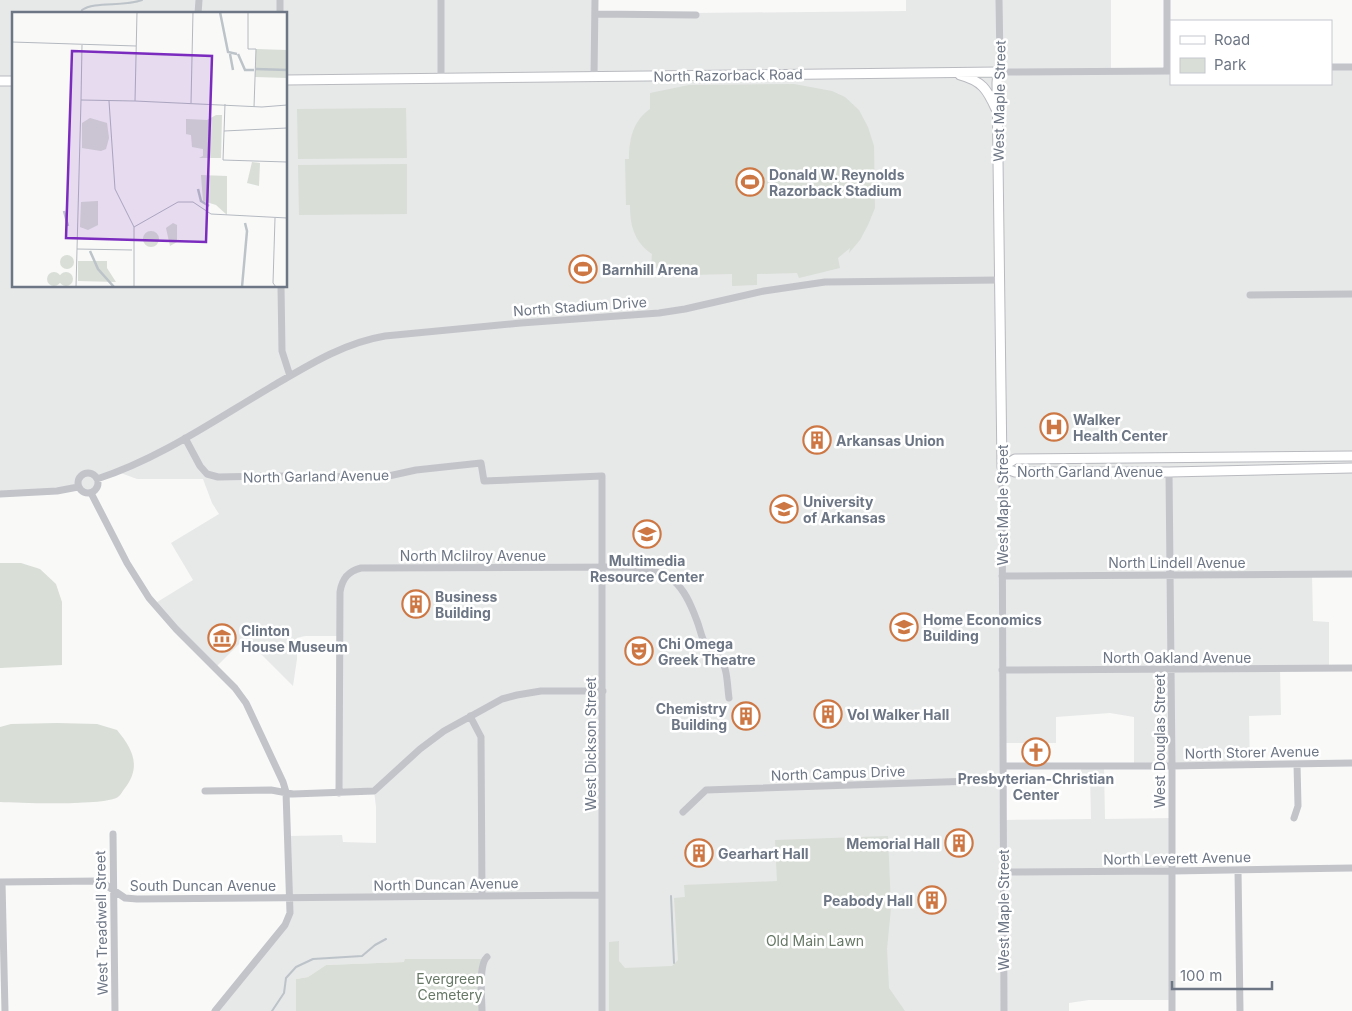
<svg xmlns="http://www.w3.org/2000/svg" width="1352" height="1011" font-family="Inter,sans-serif">
	<style>
		.built { fill: #e7e8e8; fill-rule: evenodd }
		.green { fill: #d9ded7 }
		.lines { fill: none; stroke-linecap: round; stroke-linejoin: round }
		.stream { stroke: #bcc3c9; stroke-width: 2 }
		.major-casing { stroke: #b8babf; stroke-width: 11 }
		.minor { stroke: #c2c4c9; stroke-width: 7 }
		.major { stroke: #fff; stroke-width: 9 }
		.labels { text-anchor: middle; dominant-baseline: central; stroke-width: 5; stroke-linejoin: round; paint-order: stroke }
		.street-label { font-size: 14px; fill: #6d7685; stroke: #fff }
		.poi-label { font-size: 14px; font-weight: bold; fill: #6d7685; stroke: #fff; text-anchor: start }
		.park-label { font-size: 14px; fill: #677866; stroke: #fff }
		.inset-river { fill: none; stroke: #bcc3c9; stroke-width: 2.5 }
		.inset-road { fill: none; stroke: #b4b9c0; stroke-width: 1 }
		.view { fill: #7b2cbf; fill-opacity: 0.15; stroke: #7b2cbf; stroke-width: 2.5 }
		.inset-edge { fill: none; stroke: #6d7685; stroke-width: 2.5 }
	</style>
	<rect width="100%" height="100%" fill="#f9f9f8"/>
	<path class="built" d="M0 0H595V14L906 11V0H1111V72L1171 71V84H1331V67H1352V574L1312 575 1313 621 1329 622V668L1280 669 1281 715 1249 716 1250 765 1134 767V717L1110 713 1056 717V743H1003V820L1091 819 1090 774H1081V766L1104 767 1105 819 1172 818V1000H1089L1069 1003V1011H482L405 959V962L326 965 308 977 296 979V1011H215L290 913 289 836 342 835 343 842 376 843V807L374 791 339 793 341 636H305L297 638V659L293 686 245 638 215 668 154 604 193 580 171 543 219 514 212 503 203 479H137L118 472 97 479V487L91 493 83 492 78 487 0 494ZM14 14H286V286H14Z"/>
	<path class="green" d="M794 84 832 91 845 97 859 110 868 127 874 146 875 208 868 225 860 240 849 253 850 248 838 258 840 268 799 278 797 273 757 274V285L732 286V274L691 275 651 267 652 254C634 242 630 225 630 205H626L625 159H629C629 139 633 121 650 109V93L689 85Z
		M406 108 407 158 298 159 297 109Z
		M407 164V214L299 215 298 165Z
		M0 563H21L40 569 56 584 62 602V665L0 668Z
		M57 723 97 724 117 730C132 748 142 766 125 788 123 790 121 795 118 797 104 806 21 803 0 802V727L11 724Z
		M888 836 891 908 887 949 889 988 905 1011H609V942L619 941V961L625 968 672 966 678 960 674 898 685 897 684 885 777 881 775 840Z
		M405 959H485L482 1011H296V979L308 977 326 965 404 962Z"/>
	<g class="lines">
		<path class="stream" d="M81 14 82 10C94 1 124 7 142 0
			M671 896 674 963
			M272 1011 284 993 286 978 296 967 313 959 362 956 375 945 386 939"/>
		<g class="major-casing">
			<path id="major" d="M960 75C982 81 987 89 996 109
				M286 80 998 72 997 83 1002 467
				M0 81H14
				M1002 467 1015 459 1352 456
				M1002 467 1015 472H1169L1352 468"/>
		</g>
		<path class="minor" d="M280 0V14
			M999 0 1000 61 998 72 1171 71
			M1167 0V71
			M198 14 199 0
			M595 14 696 15
			M1331 67H1352
			M594 76 595 0
			M441 77V0
			M281 286 282 351 290 376
			M1250 295 1352 294
			M185 438 200 466 207 474 218 477 271 476 384 477 416 470 481 463 484 481 602 476V1011
			M1002 467 1004 1011
			M1169 472 1172 766V1011
			M78 483a10 10 0 1 1 20 0a10 10 0 1 1-20 0Z
			M97 479C159 459 215 420 271 387 307 366 343 343 385 336L521 323 659 313 685 309 764 291 825 282 999 280
			M91 493 127 563 149 598 176 629 235 688 246 703 283 782 286 792 290 913 285 925 215 1011
			M0 494 57 491 78 487
			M1002 576 1352 574
			M1002 670 1352 668
			M470 716 481 737 482 896
			M1003 766H1172L1352 763
			M205 791 271 790 293 794 374 791 420 749 444 731 502 699 517 695 541 691H603
			M339 793 340 592C342 579 348 571 361 568L631 567C673 572 683 583 697 621 700 628 701 637 705 643 708 649 715 652 719 657 728 667 727 685 729 698
			M683 812 706 790 1003 780
			M1294 818 1298 806 1297 764
			M113 834 115 1011
			M1238 870 1240 1011
			M1003 872 1173 871 1352 868
			M0 882 100 881 125 898 137 899 602 895
			M2 882 5 1011
			M482 1011C482 998 478 965 487 957"/>
		<use href="#major" class="major"/>
	</g>
	<defs>
		<g id="stadium-ring" transform="scale(1.4375)"><circle r="9.5" fill="#fff" stroke="#cd7844" stroke-width="1.5"/><path d="M0-5a6.5 5 0 1 0 0 10a6.5 5 0 1 0 0-10ZM-3.5-1.8h7v3.6h-7Z" fill="#cd7844"/></g>
		<g id="hospital-ring" transform="scale(1.4375)"><circle r="9.5" fill="#fff" stroke="#cd7844" stroke-width="1.5"/><path d="M-5-5h3v3.5h4V-5h3V5h-3V1.5h-4V5h-3Z" fill="#cd7844"/></g>
		<g id="building-ring" transform="scale(1.4375)"><circle r="9.5" fill="#fff" stroke="#cd7844" stroke-width="1.5"/><path d="M-4-6H4V6H1V3H-1V6H-4ZM-2.5-4.3h1.7v1.8h-1.7ZM.8-4.3h1.7v1.8H.8ZM-2.5-1h1.7V.8h-1.7ZM.8-1h1.7V.8H.8Z" fill="#cd7844"/></g>
		<g id="university-ring" transform="scale(1.4375)"><circle r="9.5" fill="#fff" stroke="#cd7844" stroke-width="1.5"/><path d="M0-5L7-2L0 1L-7-2ZM-4 1L0 2.5L4 1V4Q0 6-4 4Z" fill="#cd7844"/></g>
		<g id="museum-ring" transform="scale(1.4375)"><circle r="9.5" fill="#fff" stroke="#cd7844" stroke-width="1.5"/><path d="M0-6L6-3V-2H-6V-3ZM-5-1h2V3h-2ZM-1-1h2V3h-2ZM3-1h2V3H3ZM-6 4H6V6H-6Z" fill="#cd7844"/></g>
		<g id="theatre-ring" transform="scale(1.4375)"><circle r="9.5" fill="#fff" stroke="#cd7844" stroke-width="1.5"/><path d="M-5-5.5Q0-4 5-5.5V0Q5 5 0 6Q-5 5-5 0ZM-3.3-2.5H-1v1.5H-3.3ZM1-2.5H3.3v1.5H1ZM-2.8 1Q0 5.5 2.8 1Z" fill="#cd7844"/></g>
		<g id="church-ring" transform="scale(1.4375)"><circle r="9.5" fill="#fff" stroke="#cd7844" stroke-width="1.5"/><path d="M-1.2-6h2.4v3.5h3.3v2.4h-3.3V6h-2.4V-.1h-3.3v-2.4h3.3Z" fill="#cd7844"/></g>
	</defs>
	<g fill-rule="evenodd">
		<use href="#stadium-ring" x="750" y="182"/>
		<use href="#stadium-ring" x="583" y="269"/>
		<use href="#hospital-ring" x="1054" y="427"/>
		<use href="#building-ring" x="817" y="440"/>
		<use href="#university-ring" x="784" y="509"/>
		<use href="#university-ring" x="647" y="534"/>
		<use href="#building-ring" x="416" y="604"/>
		<use href="#university-ring" x="904" y="627"/>
		<use href="#museum-ring" x="222" y="638"/>
		<use href="#theatre-ring" x="639" y="651"/>
		<use href="#building-ring" x="828" y="714"/>
		<use href="#building-ring" x="746" y="716"/>
		<use href="#church-ring" x="1036" y="752"/>
		<use href="#building-ring" x="959" y="843"/>
		<use href="#building-ring" x="699" y="853"/>
		<use href="#building-ring" x="932" y="900"/>
	</g>
	<g class="labels">
		<g class="street-label">
			<text transform="translate(728 75) rotate(-1)">North Razorback Road</text>
			<text transform="translate(999 101) rotate(-89)">West Maple Street</text>
			<text transform="translate(580 306) rotate(-4)">North Stadium Drive</text>
			<text x="1090" y="471">North Garland Avenue</text>
			<text transform="translate(316 476) rotate(-1)">North Garland Avenue</text>
			<text transform="translate(1002 505) rotate(-90)">West Maple Street</text>
			<text x="473" y="555">North McIilroy Avenue</text>
			<text x="1177" y="562">North Lindell Avenue</text>
			<text x="1177" y="657">North Oakland Avenue</text>
			<text transform="translate(1159 741) rotate(-90)">West Douglas Street</text>
			<text transform="translate(590 744) rotate(-90)">West Dickson Street</text>
			<text transform="translate(1252 752) rotate(-1)">North Storer Avenue</text>
			<text transform="translate(838 773) rotate(-2)">North Campus Drive</text>
			<text transform="translate(1177 858) rotate(-1)">North Leverett Avenue</text>
			<text transform="translate(446 884) rotate(-1)">North Duncan Avenue</text>
			<text x="203" y="885">South Duncan Avenue</text>
			<text transform="translate(1003 910) rotate(-90)">West Maple Street</text>
			<text transform="translate(101 923) rotate(-91)">West Treadwell Street</text>
		</g>
		<g class="poi-label">
			<text x="769" y="174">Donald W. Reynolds<tspan x="769" dy="16">Razorback Stadium</tspan></text>
			<text x="602" y="269">Barnhill Arena</text>
			<text x="1073" y="419">Walker<tspan x="1073" dy="16">Health Center</tspan></text>
			<text x="836" y="440">Arkansas Union</text>
			<text x="803" y="501">University<tspan x="803" dy="16">of Arkansas</tspan></text>
			<text x="647" y="560" text-anchor="middle">Multimedia<tspan x="647" dy="16">Resource Center</tspan></text>
			<text x="435" y="596">Business<tspan x="435" dy="16">Building</tspan></text>
			<text x="923" y="619">Home Economics<tspan x="923" dy="16">Building</tspan></text>
			<text x="241" y="630">Clinton<tspan x="241" dy="16">House Museum</tspan></text>
			<text x="658" y="643">Chi Omega<tspan x="658" dy="16">Greek Theatre</tspan></text>
			<text x="727" y="708" text-anchor="end">Chemistry<tspan x="727" dy="16">Building</tspan></text>
			<text x="847" y="714">Vol Walker Hall</text>
			<text x="1036" y="778" text-anchor="middle">Presbyterian-Christian<tspan x="1036" dy="16">Center</tspan></text>
			<text x="940" y="843" text-anchor="end">Memorial Hall</text>
			<text x="718" y="853">Gearhart Hall</text>
			<text x="913" y="900" text-anchor="end">Peabody Hall</text>
		</g>
		<g class="park-label">
			<text x="815" y="940">Old Main Lawn</text>
			<text x="450" y="978">Evergreen<tspan x="450" dy="16">Cemetery</tspan></text>
		</g>
	</g>
	<g transform="translate(12 12)">
		<rect width="275" height="275" fill="#f9f9f8"/>
		<path d="M244 37 275 38V66L243 65ZM204 103H210L209 146H187L191 144V137L180 135 179 123 174 122V107L195 108ZM78 106 95 111 97 126 94 137 89 139 70 136V111ZM240 150 248 151 247 174 235 171ZM189 163 215 164V203L204 193 191 189ZM86 189V213L76 218 68 215 69 190ZM161 211 165 213V230L158 234 154 216ZM131 227a8 8 0 1 1 16 0a8 8 0 1 1-16 0ZM48 250a7 7 0 1 1 14 0a7 7 0 1 1-14 0ZM66 249H95V256L104 270 66 269ZM35 267a7 7 0 1 1 14 0a7 7 0 1 1-14 0ZM47 267a7 7 0 1 1 14 0a7 7 0 1 1-14 0Z" fill="#d9ded7"/>
		<path class="inset-river" d="M208 0 216 40 225 42M218 42 221 58M226 42 233 58H242M244 57 275 58M186 177 189 189 197 194M52 199 56 214M78 239 86 257 102 275M230 275 235 219 233 211"/>
		<path class="inset-road" d="M236 0V37H244L242 95M0 30 124 34M69 88 70 33M97 89 103 177 122 215V275M123 89 250 95 275 93M123 89 125 0M179 91 181 0M213 92 211 148 275 150M212 119 275 116M263 206 261 271 264 275M122 215 166 190H181L199 202 275 206M65 237 120 238M64 275 69 88 123 89"/>
		<path class="view" d="M60 39 200 44 194 230 54 226Z"/>
		<rect width="275" height="275" class="inset-edge"/>
	</g>
	<rect x="1170" y="20" width="162" height="65" fill="#ffffff" stroke="#c5c8ce"/>
	<rect x="1180" y="36" width="25" height="8" fill="#ffffff" stroke="#c5c8ce"/>
	<text x="1214" y="45" font-size="15" fill="#6d7685">Road</text>
	<rect x="1180" y="58" width="25" height="15" fill="#d9ded7" stroke="#c5c8ce"/>
	<text x="1214" y="70" font-size="15" fill="#6d7685">Park</text>
	<path d="M1172 981v8h100v-8" fill="none" stroke="#6d7685" stroke-width="2.5"/>
	<text x="1180" y="981" font-size="15" fill="#6d7685" stroke="#ffffff" stroke-width="4" paint-order="stroke">100 m</text>
</svg>
